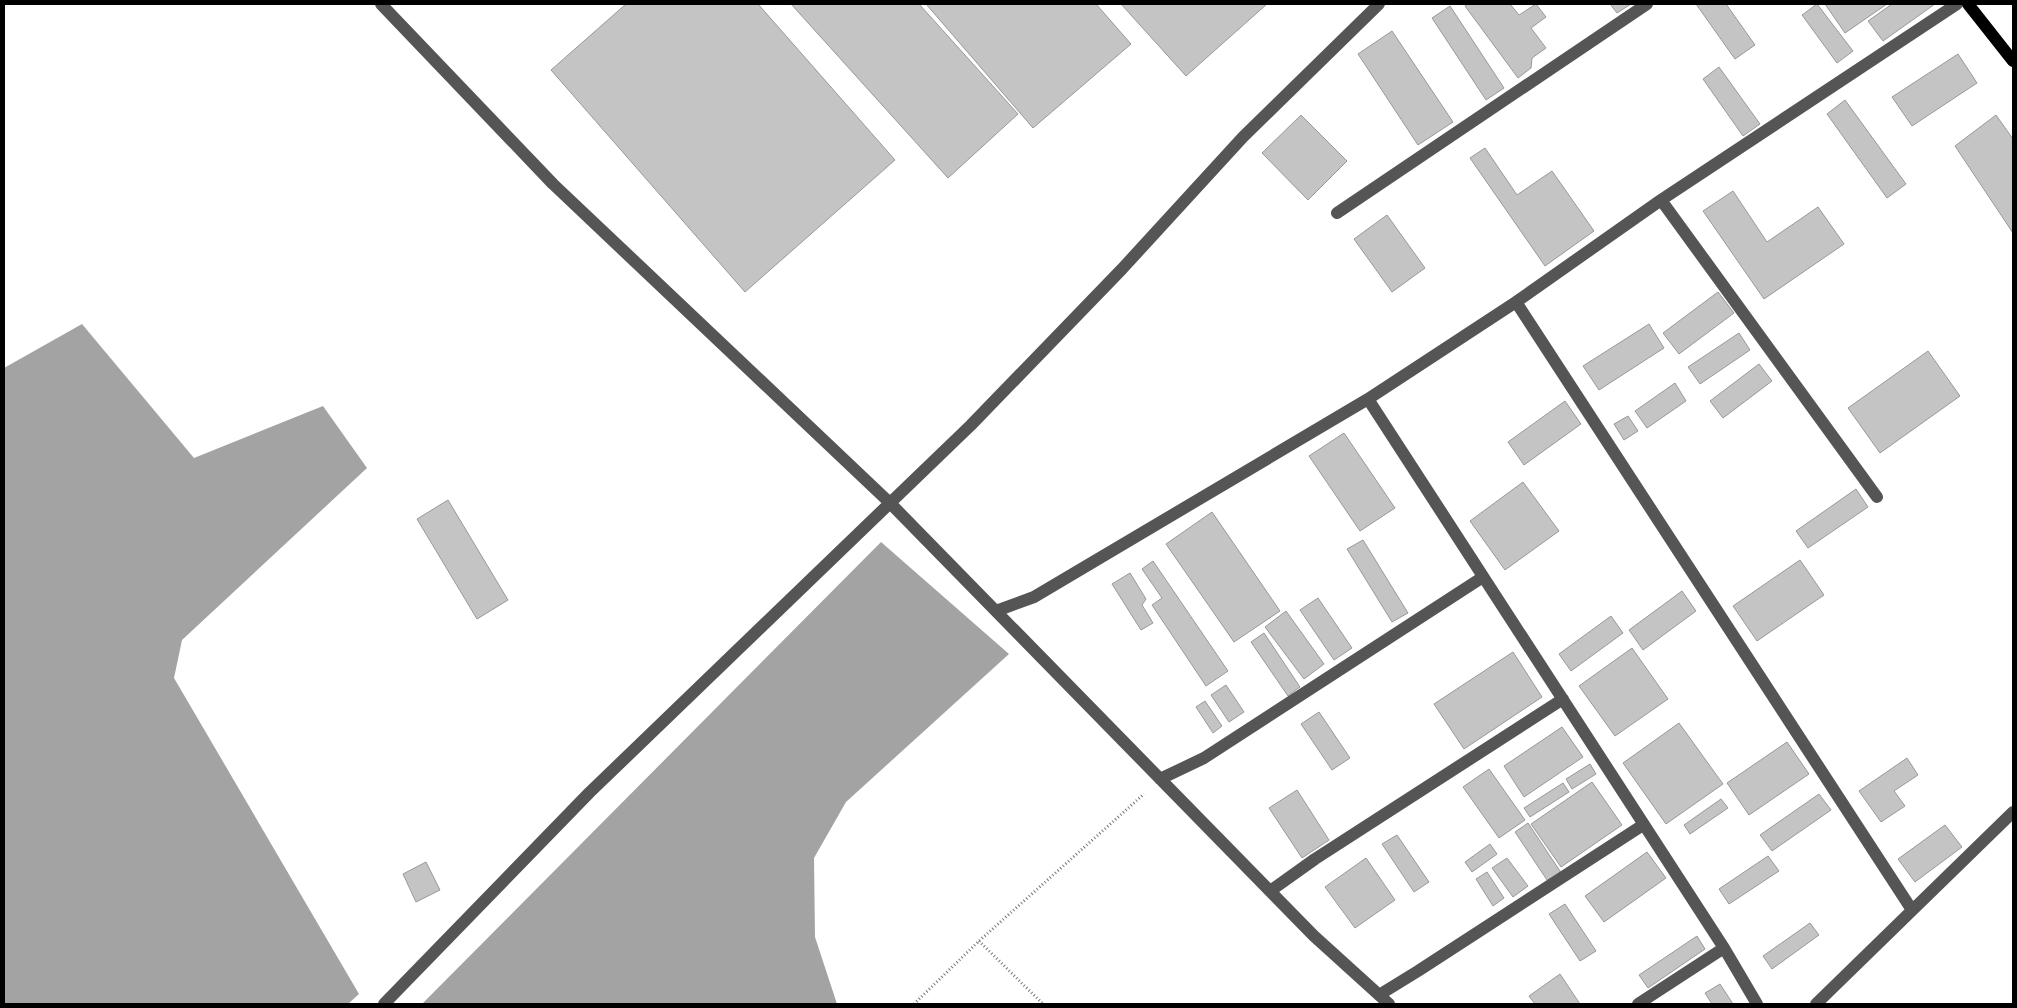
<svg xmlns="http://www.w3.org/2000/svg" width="2017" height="1008" font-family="'Golos Text',sans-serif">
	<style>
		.water { fill: #a3a3a3 }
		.building { fill: #c4c4c4; stroke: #999 }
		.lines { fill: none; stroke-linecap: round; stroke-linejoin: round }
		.path { stroke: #777; stroke-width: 3; stroke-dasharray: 1 2.5; stroke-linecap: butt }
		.minor { stroke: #555; stroke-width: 12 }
		.major { stroke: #000; stroke-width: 12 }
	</style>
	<rect width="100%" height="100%" fill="#fff"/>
	<path class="water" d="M82 324 194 458 323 406 367 468 182 640 174 678 359 994 348 1004H4V368Z
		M881 542 1009 654 846 802 814 858 815 937 837 1004H422Z"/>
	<path class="building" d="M626 4H758L895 160 745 292 551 70Z
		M791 4H919L1018 114 948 178Z
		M926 4H1096L1131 44 1033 128Z
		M1121 4H1267L1186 76Z
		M1468 4H1510L1519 15 1536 4 1546 17 1531 28 1546 48 1532 58 1531 68 1518 78 1465 6Z
		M1610 4H1631L1617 13Z
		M1696 4H1726L1755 45 1735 59Z
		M1817 4 1853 51 1837 63 1802 15Z
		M1825 4H1887L1845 33Z
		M1892 4H1935L1883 41 1868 21Z
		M1450 6 1504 88 1486 100 1432 18Z
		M1392 31 1453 122 1418 145 1358 54Z
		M1958 54 1977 83 1912 126 1892 97Z
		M1719 67 1760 124 1743 136 1703 79Z
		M1845 100 1906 184 1887 198 1827 114Z
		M1301 115 1347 161 1308 200 1262 153Z
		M1996 115 2013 139V233L1955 146Z
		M1485 148 1517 195 1552 171 1594 231 1545 266 1470 158Z
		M1733 191 1767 242 1818 207 1844 244 1764 299 1703 211Z
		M1387 215 1425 268 1392 292 1354 239Z
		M1718 292 1734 313 1679 354 1663 333Z
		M1649 324 1664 348 1599 390 1583 366Z
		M1739 333 1750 350 1700 384 1688 367Z
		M1928 351 1960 396 1880 453 1848 408Z
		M1759 364 1772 381 1723 418 1710 401Z
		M1675 383 1686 401 1647 428 1635 411Z
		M1565 401 1581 424 1524 465 1508 442Z
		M1628 416 1638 431 1624 440 1614 424Z
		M1344 433 1395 508 1360 531 1309 456Z
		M1523 482 1559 531 1505 570 1470 521Z
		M1856 489 1868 507 1808 548 1796 531Z
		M448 500 508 600 477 619 417 519Z
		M1212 512 1280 611 1234 642 1166 544Z
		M1363 540 1408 613 1392 622 1347 549Z
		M1800 560 1824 595 1757 641 1733 606Z
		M1153 561 1228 671 1206 686 1152 605 1162 598 1142 569Z
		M1130 573 1146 599 1142 605 1153 623 1141 630 1112 584Z
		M1682 591 1696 611 1643 650 1629 630Z
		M1318 598 1352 648 1334 660 1300 610Z
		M1286 611 1324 664 1304 679 1265 627Z
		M1611 616 1623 633 1571 671 1559 654Z
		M1264 633 1300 687 1288 696 1251 642Z
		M1632 648 1668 699 1615 736 1579 686Z
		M1513 652 1542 697 1464 749 1434 704Z
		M1226 685 1244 712 1229 722 1211 695Z
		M1205 701 1222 726 1213 733 1196 707Z
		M1319 712 1350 758 1332 770 1301 724Z
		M1679 723 1723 784 1666 824 1623 763Z
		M1562 727 1583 757 1524 797 1504 766Z
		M1787 742 1809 774 1749 815 1727 783Z
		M1907 758 1918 775 1894 791 1905 806 1881 822 1859 791Z
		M1590 764 1596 774 1572 789 1566 779Z
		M1489 769 1525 820 1499 838 1463 787Z
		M1592 782 1622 825 1561 867 1531 824Z
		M1563 783 1569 792 1530 817 1524 808Z
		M1297 790 1329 840 1302 858 1269 808Z
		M1819 794 1831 810 1772 851 1760 835Z
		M1721 799 1728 808 1690 834 1684 825Z
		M1528 823 1562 874 1549 883 1515 832Z
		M1945 825 1962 847 1915 882 1898 859Z
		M1397 835 1429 882 1414 892 1382 844Z
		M1490 844 1497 854 1472 872 1465 862Z
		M1647 852 1666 878 1604 922 1585 896Z
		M1768 856 1779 871 1729 904 1719 889Z
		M1366 858 1395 900 1355 928 1325 887Z
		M1507 858 1528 886 1513 897 1492 868Z
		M426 862 440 890 416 902 403 874Z
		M1487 872 1504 898 1493 906 1476 879Z
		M1565 904 1596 951 1580 961 1549 914Z
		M1810 923 1819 935 1772 969 1763 956Z
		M1697 936 1705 949 1648 988 1639 975Z
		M1560 974 1580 1004H1535L1529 996Z
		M1720 984 1733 1004H1712L1705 993Z"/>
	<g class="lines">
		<path class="path" d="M979 941 1043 1004
			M914 1004 979 941 1144 794"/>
		<path class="minor" d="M381 4 553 184 890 503 1314 936 1389 1004
			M1661 200 1877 497
			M1337 213 1647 4
			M1516 302 1912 910
			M1368 399 1724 948 1757 1004
			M996 611 1034 597 1368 399 1516 302 1661 200 1957 4
			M1160 779 1204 758 1483 577
			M1270 891 1315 859 1563 699
			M1379 995 1418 971 1643 825
			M384 1004 589 793 971 425 1122 269 1243 137 1379 4
			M1638 1004 1724 948
			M1816 1004 2013 812"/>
		<path class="major" d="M1968 4 2013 61"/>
	</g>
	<rect width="2017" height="1008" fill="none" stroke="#000000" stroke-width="10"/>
</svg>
